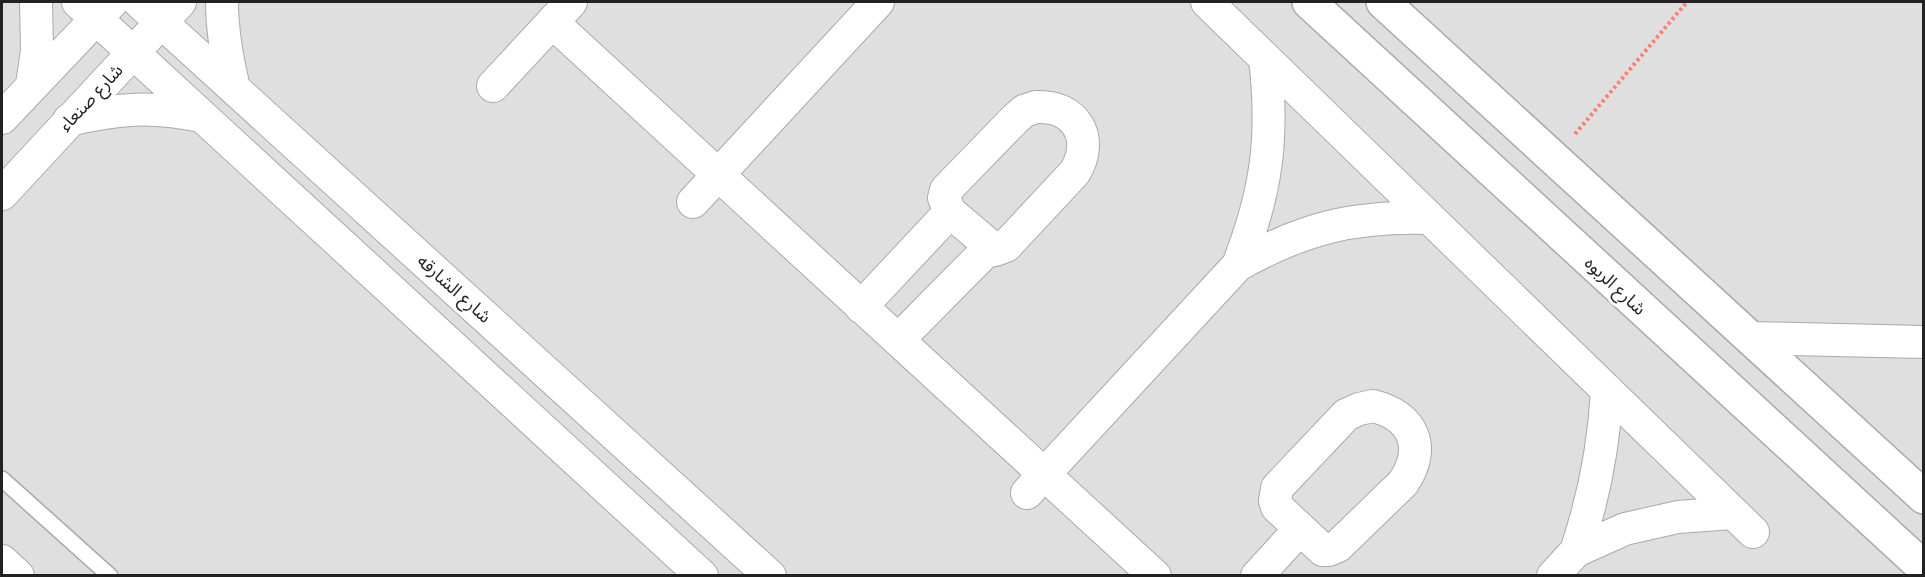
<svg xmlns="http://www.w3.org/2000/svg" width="1925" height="577" font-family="'Noto Sans','Noto Sans Arabic',sans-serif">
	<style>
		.residential { fill: #e0dfdf }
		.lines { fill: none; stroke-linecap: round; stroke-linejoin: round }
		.service-casing { stroke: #a9a9a9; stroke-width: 18 }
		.minor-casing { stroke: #a9a9a9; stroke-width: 34 }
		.tertiary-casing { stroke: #a9a9a9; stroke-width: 36 }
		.path { stroke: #fa8072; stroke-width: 4; stroke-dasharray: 3 3; stroke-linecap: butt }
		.service { stroke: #fff; stroke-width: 15 }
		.minor { stroke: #fff; stroke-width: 32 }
		.tertiary { stroke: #fff; stroke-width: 33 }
		.labels { text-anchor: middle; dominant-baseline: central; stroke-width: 6; stroke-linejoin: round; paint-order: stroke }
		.street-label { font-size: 18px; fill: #222; stroke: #fff }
	</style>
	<rect width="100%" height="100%" fill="#f2efe9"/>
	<path class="residential" d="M2 2H1923V575H2Z"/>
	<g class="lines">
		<g class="service-casing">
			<path id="service" d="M2 479 110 576"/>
		</g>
		<g class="minor-casing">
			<path id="minor" d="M78 2 702 576
				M139 2 770 576
				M222 2C222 31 227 59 234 88
				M1207 2 1753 532
				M552 22 1155 576
				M32 84 37 51 36 2
				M493 86 571 2
				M1036 107C1076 105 1095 138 1075 172L1006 246 995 250 950 212 944 198 946 190 1015 119 1024 111Z
				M2 118 112 2
				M69 120C119 108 151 106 201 116
				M2 194 180 2
				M693 202 878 2
				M1238 265C1267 191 1274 137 1265 58
				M861 307 950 212
				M1751 338 1924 342
				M898 340 990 247
				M1373 406C1414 416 1427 448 1403 483L1338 546 1329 550H1323L1277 507 1275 501 1277 488 1346 415 1359 409Z
				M1027 493 1238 265C1304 228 1353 216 1429 218
				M1576 551C1594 498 1604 446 1607 390
				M2 561 18 576
				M1257 576 1300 529
				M1553 576 1576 551 1625 529 1678 517 1732 513"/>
		</g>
		<g class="tertiary-casing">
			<path id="tertiary" d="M1309 2 1924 568
				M1383 2 1924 497"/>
		</g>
		<path class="path" d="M1575 134 1687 2"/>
		<use href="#service" class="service"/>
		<use href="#minor" class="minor"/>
		<use href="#tertiary" class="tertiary"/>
	</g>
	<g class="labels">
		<g class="street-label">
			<text transform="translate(90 97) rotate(-47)">شارع صنعاء</text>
			<text transform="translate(1616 285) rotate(43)">شارع الربوه</text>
			<text transform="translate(455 288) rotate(42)">شارع الشارقه</text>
		</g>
	</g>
	<rect width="1925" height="577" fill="none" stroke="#222222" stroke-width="6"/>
</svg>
